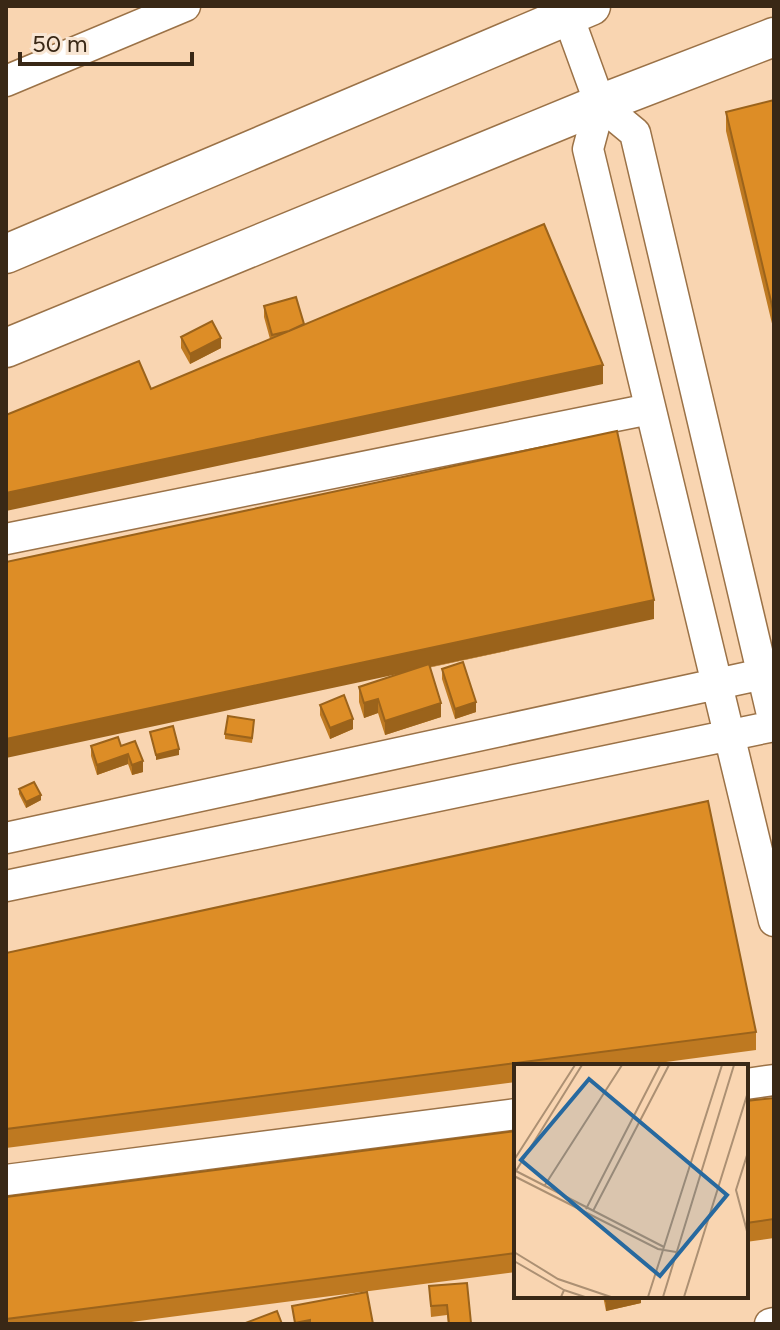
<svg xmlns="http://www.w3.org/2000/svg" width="780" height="1330" font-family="Figtree,sans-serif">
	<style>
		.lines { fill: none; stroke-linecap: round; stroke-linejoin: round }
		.minor-casing { stroke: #9b7247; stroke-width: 33 }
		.major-casing { stroke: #9b7247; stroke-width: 41 }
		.minor { stroke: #fff; stroke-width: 30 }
		.major { stroke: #fff; stroke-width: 38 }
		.wall { fill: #be7921 }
		.shaded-wall { fill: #9b631b }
		.building { fill: #dd8d26; stroke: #9b631b; stroke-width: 2 }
		.inset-road { fill: none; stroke: #ac9073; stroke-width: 2 }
		.view { fill: #27699f; fill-opacity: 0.15; stroke: #27699f; stroke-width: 4 }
		.inset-edge { fill: none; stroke: #392816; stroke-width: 4 }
	</style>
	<rect width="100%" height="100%" fill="#f9d5b1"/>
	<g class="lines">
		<g class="minor-casing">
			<path id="minor" d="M568 16 600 104 635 133 774 723
				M6 81 185 6
				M600 104 588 149 774 921
				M6 539 650 409
				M6 838 763 674
				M6 886 774 726
				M746 1084 774 1080
				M6 1180 516 1114
				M770 1324 774 1323"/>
		</g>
		<g class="major-casing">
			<path id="major" d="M6 254 591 6
				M6 348 600 104 774 37"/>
		</g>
		<use href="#minor" class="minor"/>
		<use href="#major" class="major"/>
	</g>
	<path class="wall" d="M774 100V332L726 131V112Z
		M264 306 304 324 603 384 151 389 270 339 264 317Z
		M181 337 221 348 190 364 181 348Z
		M654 619 430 667 441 717 385 735 378 713 364 718 359 702V687L400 674Z
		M442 669 476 712 455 719 442 679Z
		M320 705 353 729 330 739 320 715Z
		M254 725 252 743 225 739V734Z
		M91 746H121L143 772 132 775 128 764 97 775 91 756Z
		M19 789 41 800 26 808 19 794Z
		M6 953 756 1032V1050L636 1066H516V1082L6 1148Z
		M774 1098V1238L746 1242V1101Z
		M516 1131V1272L116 1324H6V1197Z
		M467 1283 471 1324H448L447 1315 431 1317 429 1286Z
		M603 1296H641V1303L606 1311Z"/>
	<path class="shaded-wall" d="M221 338V348L190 364V354Z
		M603 365V384L6 511V493Z
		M654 600V619L6 758V739Z
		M378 699V713L364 718V703Z
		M476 702V712L455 719V709Z
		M441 703V717L385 735V721Z
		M353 719V729L330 739V728Z
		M179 749V755L156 760V755Z
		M128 754V764L97 775V765Z
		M143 761V772L132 775V765Z
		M41 795V800L26 808V802Z
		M626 1296H641V1303L606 1311V1301Z
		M310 1320V1324H295V1323Z"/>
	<path class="building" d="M774 100V314L726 112Z
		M544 224 603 365 6 493V415L139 361 151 389Z
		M296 297 304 324 289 331 272 335 264 306Z
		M212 321 221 338 190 354 181 337Z
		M617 431 654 600 6 739V562Z
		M463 662 476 702 455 709 442 669Z
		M429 664 441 703 385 721 378 699 364 703 359 687Z
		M344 695 353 719 330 728 320 705Z
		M228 716 254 720 252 738 225 734Z
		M173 726 179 749 156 755 150 732Z
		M118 737 121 746 135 741 143 761 132 765 128 754 97 765 91 746Z
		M34 782 41 795 26 802 19 789Z
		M708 801 756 1032 6 1129V953Z
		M774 1098V1219L746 1223V1101Z
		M516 1131V1253L6 1319V1197Z
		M467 1283 471 1323 449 1324 447 1305 431 1306 429 1286Z
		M367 1292 373 1324H310V1320L295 1323 292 1306Z
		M605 1296H626L606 1301Z
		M277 1311 282 1324H243Z"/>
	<g transform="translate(514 1064)">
		<rect width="234" height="234" fill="#f9d5b1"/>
		<path class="inset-road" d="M234 88 222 126 234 171M0 96 61 1M0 106 150 183M0 110 68 1M0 112 144 185 162 188M31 121 108 1M72 145 146 1M79 147 155 1M0 188 44 215 97 233M0 197 50 226M47 233 50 226 71 233M134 233 208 1M149 233 220 1M170 233 234 28"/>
		<path class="view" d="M75 15 213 131 146 212 7 96Z"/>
		<rect width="234" height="234" class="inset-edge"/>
	</g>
	<rect width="780" height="1330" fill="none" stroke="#392816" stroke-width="16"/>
	<path d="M20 52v12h172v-12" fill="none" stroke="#392816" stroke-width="4"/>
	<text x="32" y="52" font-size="24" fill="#392816" stroke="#f8e6d4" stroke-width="6" paint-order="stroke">50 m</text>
</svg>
